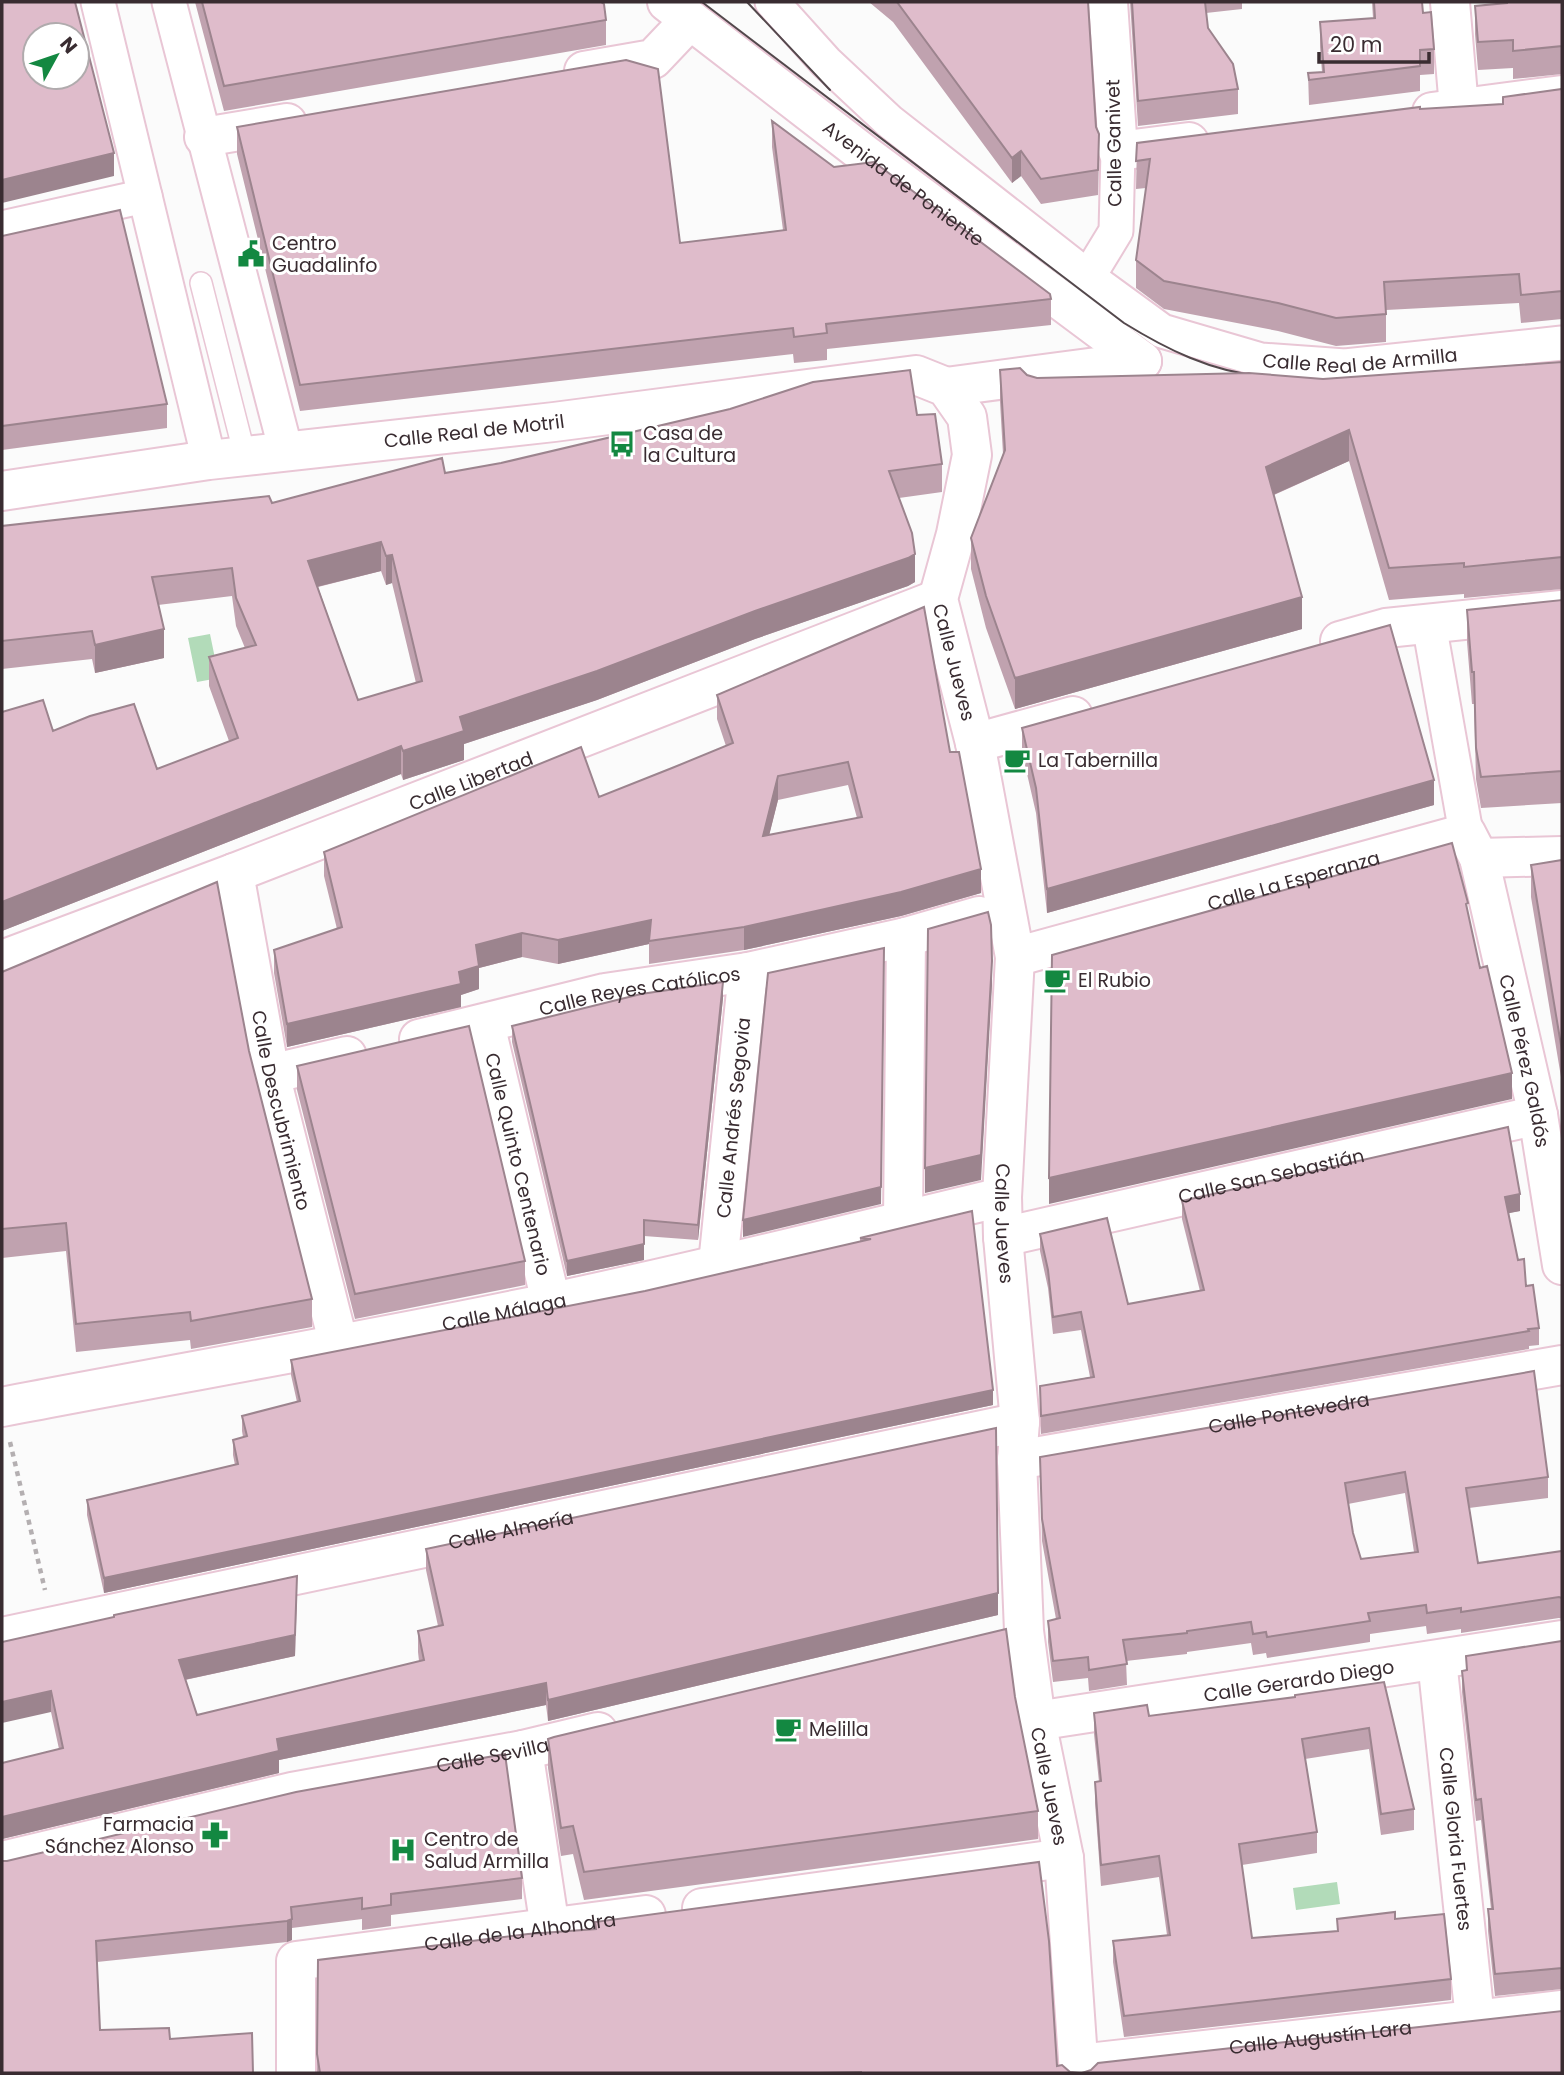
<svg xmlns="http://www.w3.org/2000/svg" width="1564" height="2075" font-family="Poppins,sans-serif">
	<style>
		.water { fill: #b2dbb9 }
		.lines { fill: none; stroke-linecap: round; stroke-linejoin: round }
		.service-casing { stroke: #e9c6d5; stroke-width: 24 }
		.pedestrian-casing { stroke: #e9c6d5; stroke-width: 37 }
		.minor-casing { stroke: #e9c6d5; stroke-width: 42 }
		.primary-casing { stroke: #e9c6d5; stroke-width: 42 }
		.path { stroke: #b4afb1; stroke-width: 4.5; stroke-dasharray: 5 5; stroke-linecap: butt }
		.service { stroke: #fff; stroke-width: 21 }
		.pedestrian { stroke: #fff; stroke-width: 33 }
		.minor { stroke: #fff; stroke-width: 38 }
		.primary { stroke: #fff; stroke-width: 38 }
		.tram { stroke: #53484c; stroke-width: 2 }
		.wall { fill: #c0a2af; fill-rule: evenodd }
		.shaded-wall { fill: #9c848e }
		.building { fill: #dfbccb; stroke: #9c848e; stroke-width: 2; fill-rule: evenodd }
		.labels { text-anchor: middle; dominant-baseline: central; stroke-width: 6; stroke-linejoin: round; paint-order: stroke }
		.street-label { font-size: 19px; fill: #392c31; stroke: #fff }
		.poi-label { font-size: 19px; fill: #392c31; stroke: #fff; text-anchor: start }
	</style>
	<rect width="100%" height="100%" fill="#fbfbfb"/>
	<path class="water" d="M210 634 219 678 197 682 188 638Z
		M1337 1882 1340 1904 1296 1910 1293 1888Z"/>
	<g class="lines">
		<g class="service-casing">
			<path id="service" d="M201 283 245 456"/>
		</g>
		<g class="pedestrian-casing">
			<g id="pedestrian">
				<path d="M98 2 209 460"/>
				<path d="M169 2 286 451"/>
				<path id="s1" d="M772 2 826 62 889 121 1088 277 1162 331 1261 360 1345 366 1562 343"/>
				<path d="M2 228 145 196"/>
				<path d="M1088 277 1116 231 1118 151"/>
				<path d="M1429 624 1466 833"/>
			</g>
		</g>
		<g class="minor-casing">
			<g id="minor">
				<path id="s2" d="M667 2 864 154 1142 361"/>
				<path d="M1108 2 1118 151 1189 142"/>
				<path d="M1450 2 1459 108"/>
				<path d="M584 71 653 59 690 20"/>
				<path d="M1432 112 1562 95"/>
				<path d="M204 137 287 123"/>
				<path d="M946 387 1142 361"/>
				<path d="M1340 641 1386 628 1562 610"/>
				<path d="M975 743 1073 716"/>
				<path d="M1479 858 1562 856"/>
				<path id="s3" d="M234 873 270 1074 339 1345"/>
				<path id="s4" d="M1015 957 1466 833 1479 858 1538 1115 1562 1265"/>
				<path id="s5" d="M2 960 234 873 938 599"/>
				<path id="s6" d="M485 1024 551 1302"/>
				<path id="s7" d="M419 1039 605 993 748 972 906 937 979 916"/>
				<path d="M270 1074 347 1056"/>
				<path d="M903 1220 906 937"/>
				<path id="s8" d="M1003 1237 1538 1115"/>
				<path id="s9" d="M718 1264 748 972"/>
				<path id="s10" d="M2 1407C184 1372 367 1341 548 1303 700 1271 851 1233 1002 1197"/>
				<path id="s11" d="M1017 1460 1562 1365"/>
				<path id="s12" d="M2 1637 1020 1422"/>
				<path id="s13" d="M1437 1660 1475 2019"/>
				<path id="s14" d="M1036 1721 1562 1640"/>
				<path d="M523 1750 550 1928"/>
				<path id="s15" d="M2 1861 292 1792 523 1750 598 1732"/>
				<path d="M702 1908 1064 1858"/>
				<path id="s16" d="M1079 2064 1562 2010"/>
				<path id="s17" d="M296 2073V1961L646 1915"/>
			</g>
		</g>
		<g class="primary-casing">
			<g id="primary">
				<path id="s18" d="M2 491 209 460 554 422 916 375 946 387 967 417 972 455 956 534 938 599 975 743 1015 957 1002 1197 1003 1237 1020 1422 1017 1460 1024 1631 1036 1721 1064 1858 1079 2073"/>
			</g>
		</g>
		<path class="path" d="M10 1442 45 1590"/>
		<use href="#service" class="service"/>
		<use href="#pedestrian" class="pedestrian"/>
		<use href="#minor" class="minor"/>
		<use href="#primary" class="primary"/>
		<path class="tram" d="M702 2 1124 323C1166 349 1212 372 1262 376
			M747 2 830 90"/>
	</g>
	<path class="wall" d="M195 2H601L606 20V45L224 111Z
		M869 2H1088L1099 159 1098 195 1041 204 1021 176 1012 183 893 22Z
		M1130 2H1242V9L1206 13 1208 28 1238 89V114L1138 126Z
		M1372 2H1422L1423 13 1434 49V74L1420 75V91L1309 105 1308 73 1322 72 1320 47V22L1373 18Z
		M1505 2H1562V74L1513 79V68L1478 70 1475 34V6L1505 3Z
		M1562 89V319L1521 323 1519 303 1386 310V342L1336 346 1278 331 1164 309 1136 288V260L1146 188 1136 189 1137 143 1420 109 1503 104Z
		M772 121 834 167 1051 299V325L827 349V360L794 363 793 354 300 411 237 154V127L680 243 783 230 772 147Z
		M2 236 167 404V428L2 450Z
		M1562 362V589L1464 598V594L1389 600 1349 461 1274 495 1302 629 1015 709 986 628 971 569V538L1003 454 1000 402V370L1037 378 1323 379Z
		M917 415 942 464V492L899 498 915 582 908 586 755 639 597 700 464 744V760L403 780 401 774 2 931V712L157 769 229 741 209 686V657L245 648 236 626 232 596 158 605 164 658 95 673 92 659 2 669V526L272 503 445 473ZM381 571 386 585 392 583 416 683 358 700 318 587Z
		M1562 600V803L1481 808 1476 779 1474 704H1472L1467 642V610Z
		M717 695 950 752 981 893 901 916 744 950 649 964V944L558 964 522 957 479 968V989L461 995V1007L287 1047 274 973V950L337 929 324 876V852L599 797 672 768 726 746 717 719ZM848 785 857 818 769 835 778 800Z
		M1022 728 1434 805 1047 913 1036 813 1022 752Z
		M1562 860V1083L1531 897V865Z
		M2 972 249 1051 312 1299V1327L191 1349 190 1340 76 1352 66 1251 2 1258Z
		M723 998 698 1240 644 1236V1260L567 1276 512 1042V1026Z
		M297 1066 525 1261V1285L355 1319 297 1090Z
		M1182 1201 1520 1211 1508 1213 1518 1260 1539 1328V1345L1529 1346V1349L1041 1434 1040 1386 1090 1377 1081 1330 1053 1334 1048 1288 1040 1251V1234L1128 1304 1200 1291 1182 1219Z
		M972 1211 993 1405 104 1593 87 1515V1500L235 1465 233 1455V1440L243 1437 242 1431V1416L297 1402 291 1375V1360L645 1291 860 1242V1238Z
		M1040 1457 1548 1477V1498L1469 1508 1478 1563 1562 1551V1619L1559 1618 1461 1633V1629L1427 1634 1426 1626 1370 1634V1642L1267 1658 1266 1653 1253 1655 1251 1643 1187 1652V1654L1126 1661 1127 1685 1089 1691 1088 1678 1053 1682 1048 1642V1621L1056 1619 1042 1541ZM1405 1493 1414 1552 1361 1559 1353 1533 1348 1504Z
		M426 1549 998 1615 548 1721 546 1705 279 1760V1773L2 1839V1763L59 1749 51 1712 2 1642 297 1597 295 1656 185 1680 197 1715 419 1661 418 1652V1631L438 1626 426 1570Z
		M1562 1641V1989L1495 1996 1488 1931V1909H1491L1481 1820 1476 1821 1462 1692V1671L1466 1670V1656Z
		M1384 1682 1414 1809V1830L1381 1835 1369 1749 1305 1759 1317 1832V1853L1242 1865 1252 1938 1337 1931V1919H1395L1451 1979V2000L1124 2037 1113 1962V1941L1167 1935 1159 1877 1101 1886 1095 1803V1782H1099L1094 1734V1713L1149 1716 1295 1697Z
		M548 1739 1038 1811V1839L584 1900 573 1854 561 1856 548 1768Z
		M2 1861 522 1878V1899L391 1915V1926L362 1930V1919L292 1928V1940L287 1942 97 1962 100 2030 170 2039 2 2073Z
		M595 1922 1057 2066 1070 2072 1079 2073H317L318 1960 595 1929Z"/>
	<path class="shaded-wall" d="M1021 151V176L1012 183V158Z
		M114 153V176L2 203V180Z
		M1349 430V461L1266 498V467Z
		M381 542V571L308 589V561Z
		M915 554V582L908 586 755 639 597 700 464 744V760L403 780V751L460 717Z
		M392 555V583L386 585V556Z
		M1302 597V629L1015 709V678Z
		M164 629V658L95 673V645Z
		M401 746V774L2 931V902Z
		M778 776V800L763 860V836Z
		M1434 780V805L1047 913V889Z
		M981 869V893L901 916 744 950V927Z
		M651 920 649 944 558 964V940Z
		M522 933V957L479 968V989L461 995V1007L287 1047V1024L459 972 476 945Z
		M884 948 881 1204 743 1237V1220Z
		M992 961V985L981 1180 925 1193V1168Z
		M723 982V998L698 1240V1225Z
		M1512 1073V1099L1049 1204V1178Z
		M1520 1194V1211L1505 1214V1197Z
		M644 1244V1260L567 1276V1261Z
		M993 1390V1405L104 1593V1578Z
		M297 1576 295 1656 179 1681V1660Z
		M998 1593V1615L548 1721V1700Z
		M546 1683V1705L279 1760V1773L2 1839V1817L277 1739Z
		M51 1691V1712L2 1723V1702Z
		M292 1919V1940L287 1942V1921Z"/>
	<path class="building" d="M2 2H75L114 153 2 180ZM35 35H77V77H35Z
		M202 2H601L604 4 606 20 224 86Z
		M897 2H1088L1096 127 1099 134 1098 170 1041 179 1021 151 1012 158Z
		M1132 2H1205L1208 28 1233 64 1238 89 1138 101Z
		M1374 2H1422L1423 13 1431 12 1434 49 1420 50V66L1309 80 1308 73 1324 72 1320 22 1375 18Z
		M1507 2H1562V46L1513 51V40L1478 42 1475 6 1507 3Z
		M626 60 658 69 680 243 786 230 772 121 834 167 874 162 1050 294 1051 299 826 324 827 333 794 337 793 328 300 385 237 127Z
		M1562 89V291L1521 295 1519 274 1384 282 1386 314 1336 318 1278 303 1164 281 1136 260 1150 159 1136 161 1137 143 1420 107V109L1503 104V97Z
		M120 210 167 404 2 426V236Z
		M1562 362V557L1464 567V563L1389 568 1349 430 1266 467 1302 597 1015 678 986 596 971 538 1005 450 1000 370 1020 368 1027 375 1037 378 1249 373 1323 379Z
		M910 370 917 415 935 414 942 464 889 471 912 533 915 554 908 558 755 611 597 671 460 717 464 731 403 751 401 746 2 902V712L43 700 53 731 90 716 134 704 157 769 238 738 209 657 256 645 236 598 232 568 152 577 164 629 95 645 92 631 2 641V526L269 496 272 503 442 458 445 473 501 463 730 409 813 382ZM381 542 386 556 392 555 422 681 358 700 308 561Z
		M1562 600V771L1481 777 1476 748 1474 672H1472L1467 610Z
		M924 607 950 752H959L981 869 901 892 744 927 649 941 651 920 558 940 522 933 476 945 479 966 459 972 461 984 287 1024 274 950 342 927 324 852 581 747 599 797 672 768 733 743 717 695ZM848 762 862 817 763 836 778 776Z
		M1390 625 1434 780 1047 889 1036 788 1022 728Z
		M1452 843 1468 903 1466 904 1480 968 1487 966 1512 1073 1049 1178 1052 955Z
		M1562 860V1051L1531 865Z
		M217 882 249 1051 312 1299 191 1321 190 1312 76 1324 66 1223 2 1229V972Z
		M988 912 991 925 992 961 981 1155 925 1168 928 929Z
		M884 948 881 1187 743 1220 768 973Z
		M723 982 698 1225 644 1220V1244L567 1261 512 1026 641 994Z
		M469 1026 525 1261 355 1294 297 1066Z
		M1508 1127 1520 1194 1505 1197 1518 1260 1524 1259 1526 1286 1533 1285 1539 1328 1528 1329 1529 1331 1041 1416 1040 1386 1094 1377 1081 1312 1053 1317 1048 1270 1040 1234 1107 1218 1128 1304 1204 1290 1182 1201Z
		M972 1211 993 1390 104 1578 87 1500 238 1464 233 1440 247 1436 242 1416 300 1401 291 1360 645 1291 871 1239 860 1238Z
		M1534 1371 1548 1477 1466 1488 1478 1563 1562 1551V1598L1559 1597 1461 1612V1608L1427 1613 1426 1605 1368 1613 1370 1621 1267 1637 1266 1632 1253 1634 1251 1622 1187 1631V1633L1123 1640 1127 1664 1089 1670 1088 1657 1053 1661 1048 1621 1060 1618 1042 1519 1040 1457ZM1405 1472 1418 1552 1361 1559 1353 1533 1345 1483Z
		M996 1428 998 1593 548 1700 546 1683 277 1739 279 1751 2 1817V1763L63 1748 51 1691 2 1702V1642L114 1617V1615L297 1576 295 1635 179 1660 197 1715 424 1660 418 1631 443 1625 426 1549Z
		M1006 1629 1015 1697 1038 1811 584 1872 573 1826 561 1828 548 1739 554 1737Z
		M1562 1641V1968L1495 1974 1488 1909H1493L1481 1799 1476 1800 1462 1671 1467 1670 1466 1656Z
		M1384 1682 1414 1809 1381 1814 1369 1728 1302 1739 1317 1832 1239 1844 1252 1938 1338 1931 1337 1919 1395 1912V1919L1444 1914 1451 1979 1124 2016 1113 1941 1170 1935 1159 1856 1101 1865 1095 1782 1101 1781 1094 1713 1147 1705 1149 1716 1295 1697V1695Z
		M505 1754 522 1878 391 1894V1905L362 1909V1898L291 1907 292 1919 287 1921 96 1941 100 2030 169 2028 170 2039 252 2033 253 2073H2V1861H7L296 1792Z
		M1039 1862 1049 1941 1057 2066 1062 2065 1070 2072 1079 2073H861V2072L819 2073H320L317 2054 318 1960 528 1934 596 1929 595 1922Z
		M1562 2011V2073H1082L1091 2070 1098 2063Z"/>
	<defs>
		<g id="civic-bare" transform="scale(2.1)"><path d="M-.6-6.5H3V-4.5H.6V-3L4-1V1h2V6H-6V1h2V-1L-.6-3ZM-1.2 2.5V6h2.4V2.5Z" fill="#138841" stroke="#fff" stroke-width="2.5" paint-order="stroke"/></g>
		<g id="bus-bare" transform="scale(2.1)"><path d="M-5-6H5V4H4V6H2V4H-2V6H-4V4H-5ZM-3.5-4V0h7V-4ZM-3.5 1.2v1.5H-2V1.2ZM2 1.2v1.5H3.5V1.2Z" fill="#138841" stroke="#fff" stroke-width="2.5" paint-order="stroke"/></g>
		<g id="cafe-bare" transform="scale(2.1)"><path d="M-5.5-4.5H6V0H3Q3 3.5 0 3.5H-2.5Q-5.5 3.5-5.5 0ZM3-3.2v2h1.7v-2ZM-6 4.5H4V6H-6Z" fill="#138841" stroke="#fff" stroke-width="2.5" paint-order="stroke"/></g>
		<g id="pharmacy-bare" transform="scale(2.1)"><path d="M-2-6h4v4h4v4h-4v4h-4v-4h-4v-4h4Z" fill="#138841" stroke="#fff" stroke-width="2.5" paint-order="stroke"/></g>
		<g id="hospital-bare" transform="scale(2.1)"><path d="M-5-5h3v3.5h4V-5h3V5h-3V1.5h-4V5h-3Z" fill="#138841" stroke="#fff" stroke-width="2.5" paint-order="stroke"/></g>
	</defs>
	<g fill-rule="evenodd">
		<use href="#civic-bare" x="251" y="254"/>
		<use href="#bus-bare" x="622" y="444"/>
		<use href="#cafe-bare" x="1017" y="760"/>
		<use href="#cafe-bare" x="1057" y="980"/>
		<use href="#cafe-bare" x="788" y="1729"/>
		<use href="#pharmacy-bare" x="215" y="1835"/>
		<use href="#hospital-bare" x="403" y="1850"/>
	</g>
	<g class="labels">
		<g class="street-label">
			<text transform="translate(1114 143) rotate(-91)">Calle Ganivet</text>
			<text stroke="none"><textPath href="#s2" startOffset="298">Avenida de Poniente</textPath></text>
			<text stroke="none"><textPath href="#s1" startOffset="714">Calle Real de Armilla</textPath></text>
			<text stroke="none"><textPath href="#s18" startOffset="476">Calle Real de Motril</textPath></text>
			<text stroke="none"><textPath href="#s18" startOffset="1242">Calle Jueves</textPath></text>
			<text stroke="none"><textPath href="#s5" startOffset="502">Calle Libertad</textPath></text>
			<text stroke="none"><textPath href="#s4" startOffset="289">Calle La Esperanza</textPath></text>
			<text stroke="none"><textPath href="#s7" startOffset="226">Calle Reyes Católicos</textPath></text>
			<text stroke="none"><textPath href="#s4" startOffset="704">Calle Pérez Galdós</textPath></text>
			<text stroke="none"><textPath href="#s3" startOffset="242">Calle Descubrimiento</textPath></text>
			<text stroke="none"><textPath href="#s9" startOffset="147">Calle Andrés Segovia</textPath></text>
			<text stroke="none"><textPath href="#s6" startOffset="144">Calle Quinto Centenario</textPath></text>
			<text stroke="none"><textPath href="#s8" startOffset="275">Calle San Sebastián</textPath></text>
			<text stroke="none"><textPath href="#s18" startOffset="1810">Calle Jueves</textPath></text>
			<text stroke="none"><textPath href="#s10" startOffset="511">Calle Málaga</textPath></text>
			<text stroke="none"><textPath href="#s11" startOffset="276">Calle Pontevedra</textPath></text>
			<text stroke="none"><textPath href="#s12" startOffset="520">Calle Almería</textPath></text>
			<text stroke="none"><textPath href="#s14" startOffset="266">Calle Gerardo Diego</textPath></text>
			<text stroke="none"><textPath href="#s15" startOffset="502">Calle Sevilla</textPath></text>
			<text stroke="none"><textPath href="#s18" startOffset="2376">Calle Jueves</textPath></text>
			<text stroke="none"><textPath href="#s13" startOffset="180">Calle Gloria Fuertes</textPath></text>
			<text stroke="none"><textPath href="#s17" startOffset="338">Calle de la Alhondra</textPath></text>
			<text stroke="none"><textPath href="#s16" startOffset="243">Calle Augustín Lara</textPath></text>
		</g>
		<g class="poi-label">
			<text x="272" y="243">Centro<tspan x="272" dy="22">Guadalinfo</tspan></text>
			<text x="643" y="433">Casa de<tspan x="643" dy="22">la Cultura</tspan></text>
			<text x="1038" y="760">La Tabernilla</text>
			<text x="1078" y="980">El Rubio</text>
			<text x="809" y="1729">Melilla</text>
			<text x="194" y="1824" text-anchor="end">Farmacia<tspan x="194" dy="22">Sánchez Alonso</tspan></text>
			<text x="424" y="1839">Centro de<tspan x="424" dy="22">Salud Armilla</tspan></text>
		</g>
	</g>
	<rect width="1564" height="2075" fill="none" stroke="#392c31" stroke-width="7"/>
	<g transform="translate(56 56) rotate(50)"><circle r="33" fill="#ffffff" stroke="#b0abad" stroke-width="2"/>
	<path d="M0-5L12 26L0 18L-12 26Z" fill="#138841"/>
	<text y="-10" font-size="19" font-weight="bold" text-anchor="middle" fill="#392c31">N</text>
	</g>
	<path d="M1319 52v10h110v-10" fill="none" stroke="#392c31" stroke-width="3.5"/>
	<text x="1330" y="52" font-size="21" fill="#392c31" stroke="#ffffff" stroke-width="5" paint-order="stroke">20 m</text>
</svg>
